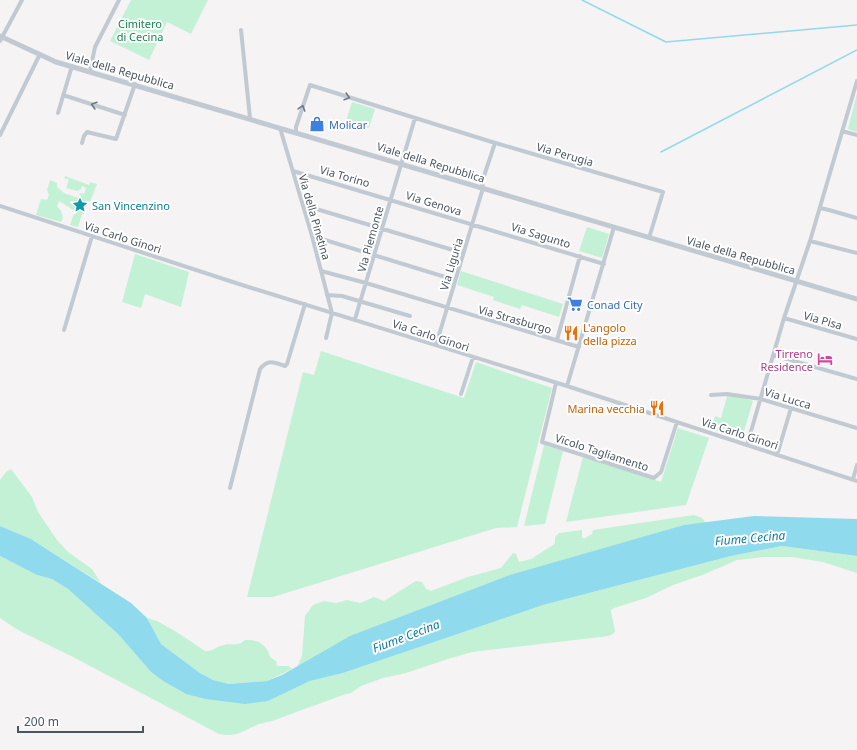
<svg xmlns="http://www.w3.org/2000/svg" width="857" height="750" font-family="'Noto Sans',sans-serif">
	<style>
		.green { fill: #c3f1d5 }
		.water { fill: #90daee }
		.lines { fill: none; stroke-linecap: round; stroke-linejoin: round }
		.stream { stroke: #90daee; stroke-width: 1.5 }
		.minor { stroke: #c1cad2; stroke-width: 4 }
		.tertiary { stroke: #c1cad2; stroke-width: 5 }
		.oneway { stroke: #6e7983 }
		.labels { text-anchor: middle; dominant-baseline: central; stroke-width: 4; stroke-linejoin: round; paint-order: stroke }
		.park-label { font-size: 11px; fill: #17864f; stroke: #fff }
		.street-label { font-size: 11px; fill: #4a5661; stroke: #fff }
		.shop-label { font-size: 11px; fill: #366cbe; stroke: #fff; text-anchor: start }
		.culture-label { font-size: 11px; fill: #0d838f; stroke: #fff; text-anchor: start }
		.food-label { font-size: 11px; fill: #c56008; stroke: #fff; text-anchor: start }
		.hotel-label { font-size: 11px; fill: #b23c85; stroke: #fff; text-anchor: end }
		.water-label { font-size: 12px; font-style: italic; fill: #0c7c9b; stroke: #fff }
	</style>
	<rect width="100%" height="100%" fill="#f5f3f3"/>
	<path class="green" d="M131 0H208L191 34 167 22 149 60 110 41Z
		M857 93V132L848 129Z
		M352 102 375 109 369 128 346 121Z
		M65 176 89 185 90 182 97 184 90 202 84 201 82 208 86 210 84 214H82L78 227 70 225 75 211 59 201 57 206 61 211 63 218 61 222 36 215 41 199 47 200 49 195 47 190 50 180 57 183V187L64 193 78 198 80 193 84 194 86 188 82 186 81 189 77 191 66 188 69 180 64 178Z
		M587 227 609 234 602 258 579 251Z
		M135 254 189 272 181 307 145 294 141 308 122 302Z
		M461 271 563 304 559 317 522 305 520 309 493 300 494 297 457 285Z
		M321 351 464 398 476 362 552 388 517 527 496 528 273 597H247L303 372 314 375Z
		M728 393 753 401 742 438 711 429 715 416 721 418Z
		M678 428 709 438 686 505 566 522 583 457 661 482Z
		M544 445 563 451 545 524 524 526Z
		M11 469 32 497 38 512 57 540 68 552 92 569 101 583 31 539 0 526V480L6 472Z
		M694 515 702 518 706 523 684 525 297 667 302 656 305 616 313 605 324 601 336 603 347 600 360 603 374 597 384 601 416 581 422 582 426 589 431 591 468 577 501 568 513 553 516 554 519 562 531 559 553 545 555 543V537L559 533 582 530V538H585L592 534 593 530Z
		M782 546 857 556V573L823 562 792 557H764L737 560 705 574 673 585 646 598 614 608 611 610V612L615 631 614 633 609 636 472 652 448 659 406 673 383 678 361 686 351 693 343 695 272 721C268 722 263 723 259 724 244 730 236 738 219 734L75 658 18 630 0 618V556L37 575 52 579 68 589 118 634 151 672 163 681 186 694 268 701 310 681 343 673 543 605 731 556Z
		M147 618 157 621 175 631 205 651C212 652 217 646 224 645 233 643 238 647 245 640 258 639 267 645 270 657L277 662 276 664 278 666H289L292 669 267 681 229 684 213 680 200 673 161 644Z"/>
	<path class="water" d="M754 516 857 519V556L782 546 731 556 543 605 343 673 310 681 268 701 245 704 206 699 186 694 163 681 151 672 118 634 68 589 52 579 37 575 0 556V526L31 539 131 603 147 618 161 644 200 673 213 680 229 684 267 681 282 675 350 636 510 575 684 525Z"/>
	<g class="lines">
		<path class="stream" d="M582 0 666 42 857 25
			M661 152 857 50"/>
		<path class="minor" d="M241 30 250 118
			M0 41 22 0
			M90 71 95 47 119 0
			M63 95 125 115
			M58 113 72 66
			M280 128 312 236 332 313 326 338
			M842 131 857 135
			M296 132V127L310 85 492 142 663 192 649 238
			M0 135 40 54
			M82 143 84 136 87 132 116 139 135 84
			M293 171 604 264
			M303 205 463 253
			M0 206 239 284 567 386 857 481
			M820 208 829 210 857 218
			M312 236 455 280
			M810 241 857 253
			M321 271 366 283 579 347
			M327 295 342 296 410 316
			M784 318 857 339
			M355 319 415 118
			M64 330 92 236
			M557 340 580 256
			M436 345 483 188 482 182 495 143
			M773 355 857 379
			M556 383 542 442 654 478 661 472 677 422
			M567 386 614 227
			M461 394 473 357
			M711 395 727 394 761 399 857 428
			M747 445 784 318 810 241 857 81
			M777 455 791 408
			M853 479 857 465
			M230 488 260 369C268 359 274 362 285 366L287 364 305 304"/>
		<path class="tertiary" d="M0 36 56 62 857 299"/>
	</g>
	<defs><path id="oneway-chevron" d="M-2-3.5L2.5 0L-2 3.5" fill="none" stroke-width="1.6" stroke-linecap="round" stroke-linejoin="round"/></defs>
	<g class="oneway">
		<use href="#oneway-chevron" transform="translate(347 97) rotate(17)"/>
		<use href="#oneway-chevron" transform="translate(94 105) rotate(-163)"/>
		<use href="#oneway-chevron" transform="translate(302 108) rotate(-72)"/>
	</g>
	<defs>
		<g id="shop-bare" transform="scale(1.2)"><path d="M-5-2.5h2.3a2.7 3.5 0 0 1 5.4 0H5L5.5 6h-11ZM-1.5-2.5h3a1.5 2.3 0 0 0-3 0Z" fill="#3f7fe0" stroke="#fff" stroke-width="2.5" paint-order="stroke"/></g>
		<g id="sight-bare" transform="scale(1.2)"><path d="M0-6L1.8-2.2L6-1.7L2.9 1.2L3.7 5.4L0 3.3L-3.7 5.4L-2.9 1.2L-6-1.7L-1.8-2.2Z" fill="#0f9aa8" stroke="#fff" stroke-width="2.5" paint-order="stroke"/></g>
		<g id="supermarket-bare" transform="scale(1.2)"><path d="M-6-5.5h2.5l.6 2H6L4.5 2H-2.5L-4.4-4H-6ZM-1.5 3.2a1.3 1.3 0 1 0 .1 0ZM3 3.2a1.3 1.3 0 1 0 .1 0Z" fill="#3f7fe0" stroke="#fff" stroke-width="2.5" paint-order="stroke"/></g>
		<g id="restaurant-bare" transform="scale(1.2)"><path d="M-5-6h1v4h1v-4h1v4h1v-4h1v5L-1.5 .5V6h-2V.5L-5-1ZM5-6V6H3V1.5H1.5Q1.5-4 5-6Z" fill="#e8710a" stroke="#fff" stroke-width="2.5" paint-order="stroke"/></g>
		<g id="hotel-bare" transform="scale(1.2)"><path d="M-6-4.5h1.5V1H6V5H4.5V3h-9V5H-6ZM-4 0a1.8 1.8 0 1 1 3.6 0ZM.5 0V-2.5h3Q6-2.5 6 0Z" fill="#d1479c" stroke="#fff" stroke-width="2.5" paint-order="stroke"/></g>
	</defs>
	<g fill-rule="evenodd">
		<use href="#shop-bare" x="317" y="124"/>
		<use href="#sight-bare" x="80" y="205"/>
		<use href="#supermarket-bare" x="575" y="304"/>
		<use href="#restaurant-bare" x="571" y="333"/>
		<use href="#hotel-bare" x="825" y="359"/>
		<use href="#restaurant-bare" x="657" y="408"/>
	</g>
	<g class="labels">
		<g class="park-label">
			<text x="140" y="23">Cimitero<tspan x="140" dy="13">di Cecina</tspan></text>
		</g>
		<g class="street-label">
			<text transform="translate(120 70) rotate(16)">Viale della Repubblica</text>
			<text transform="translate(565 154) rotate(16)">Via Perugia</text>
			<text transform="translate(431 162) rotate(17)">Viale della Repubblica</text>
			<text transform="translate(345 176) rotate(16)">Via Torino</text>
			<text transform="translate(434 203) rotate(17)">Via Genova</text>
			<text transform="translate(315 217) rotate(74)">Via della Pinetina</text>
			<text transform="translate(541 235) rotate(17)">Via Sagunto</text>
			<text transform="translate(123 237) rotate(18)">Via Carlo Ginori</text>
			<text transform="translate(370 239) rotate(-74)">Via Piemonte</text>
			<text transform="translate(741 255) rotate(16)">Viale della Repubblica</text>
			<text transform="translate(451 264) rotate(-73)">Via Liguria</text>
			<text transform="translate(515 319) rotate(16)">Via Strasburgo</text>
			<text transform="translate(823 320) rotate(16)">Via Pisa</text>
			<text transform="translate(431 335) rotate(18)">Via Carlo Ginori</text>
			<text transform="translate(788 398) rotate(17)">Via Lucca</text>
			<text transform="translate(740 433) rotate(18)">Via Carlo Ginori</text>
			<text transform="translate(602 452) rotate(18)">Vicolo Tagliamento</text>
		</g>
		<g class="shop-label">
			<text x="329" y="124">Molicar</text>
			<text x="587" y="304">Conad City</text>
		</g>
		<g class="culture-label">
			<text x="92" y="205">San Vincenzino</text>
		</g>
		<g class="food-label">
			<text x="583" y="327">L'angolo<tspan x="583" dy="13">della pizza</tspan></text>
			<text x="645" y="408" text-anchor="end">Marina vecchia</text>
		</g>
		<g class="hotel-label">
			<text x="813" y="353">Tirreno<tspan x="813" dy="13">Residence</tspan></text>
		</g>
		<g class="water-label">
			<text transform="translate(750 538) rotate(-5)">Fiume Cecina</text>
			<text transform="translate(406 636) rotate(-21)">Fiume Cecina</text>
		</g>
	</g>
	<path d="M18 726v6h125v-6" fill="none" stroke="#4a5661" stroke-width="2"/>
	<text x="24" y="726" font-size="12" fill="#4a5661" stroke="#ffffff" stroke-width="3" paint-order="stroke">200 m</text>
</svg>
